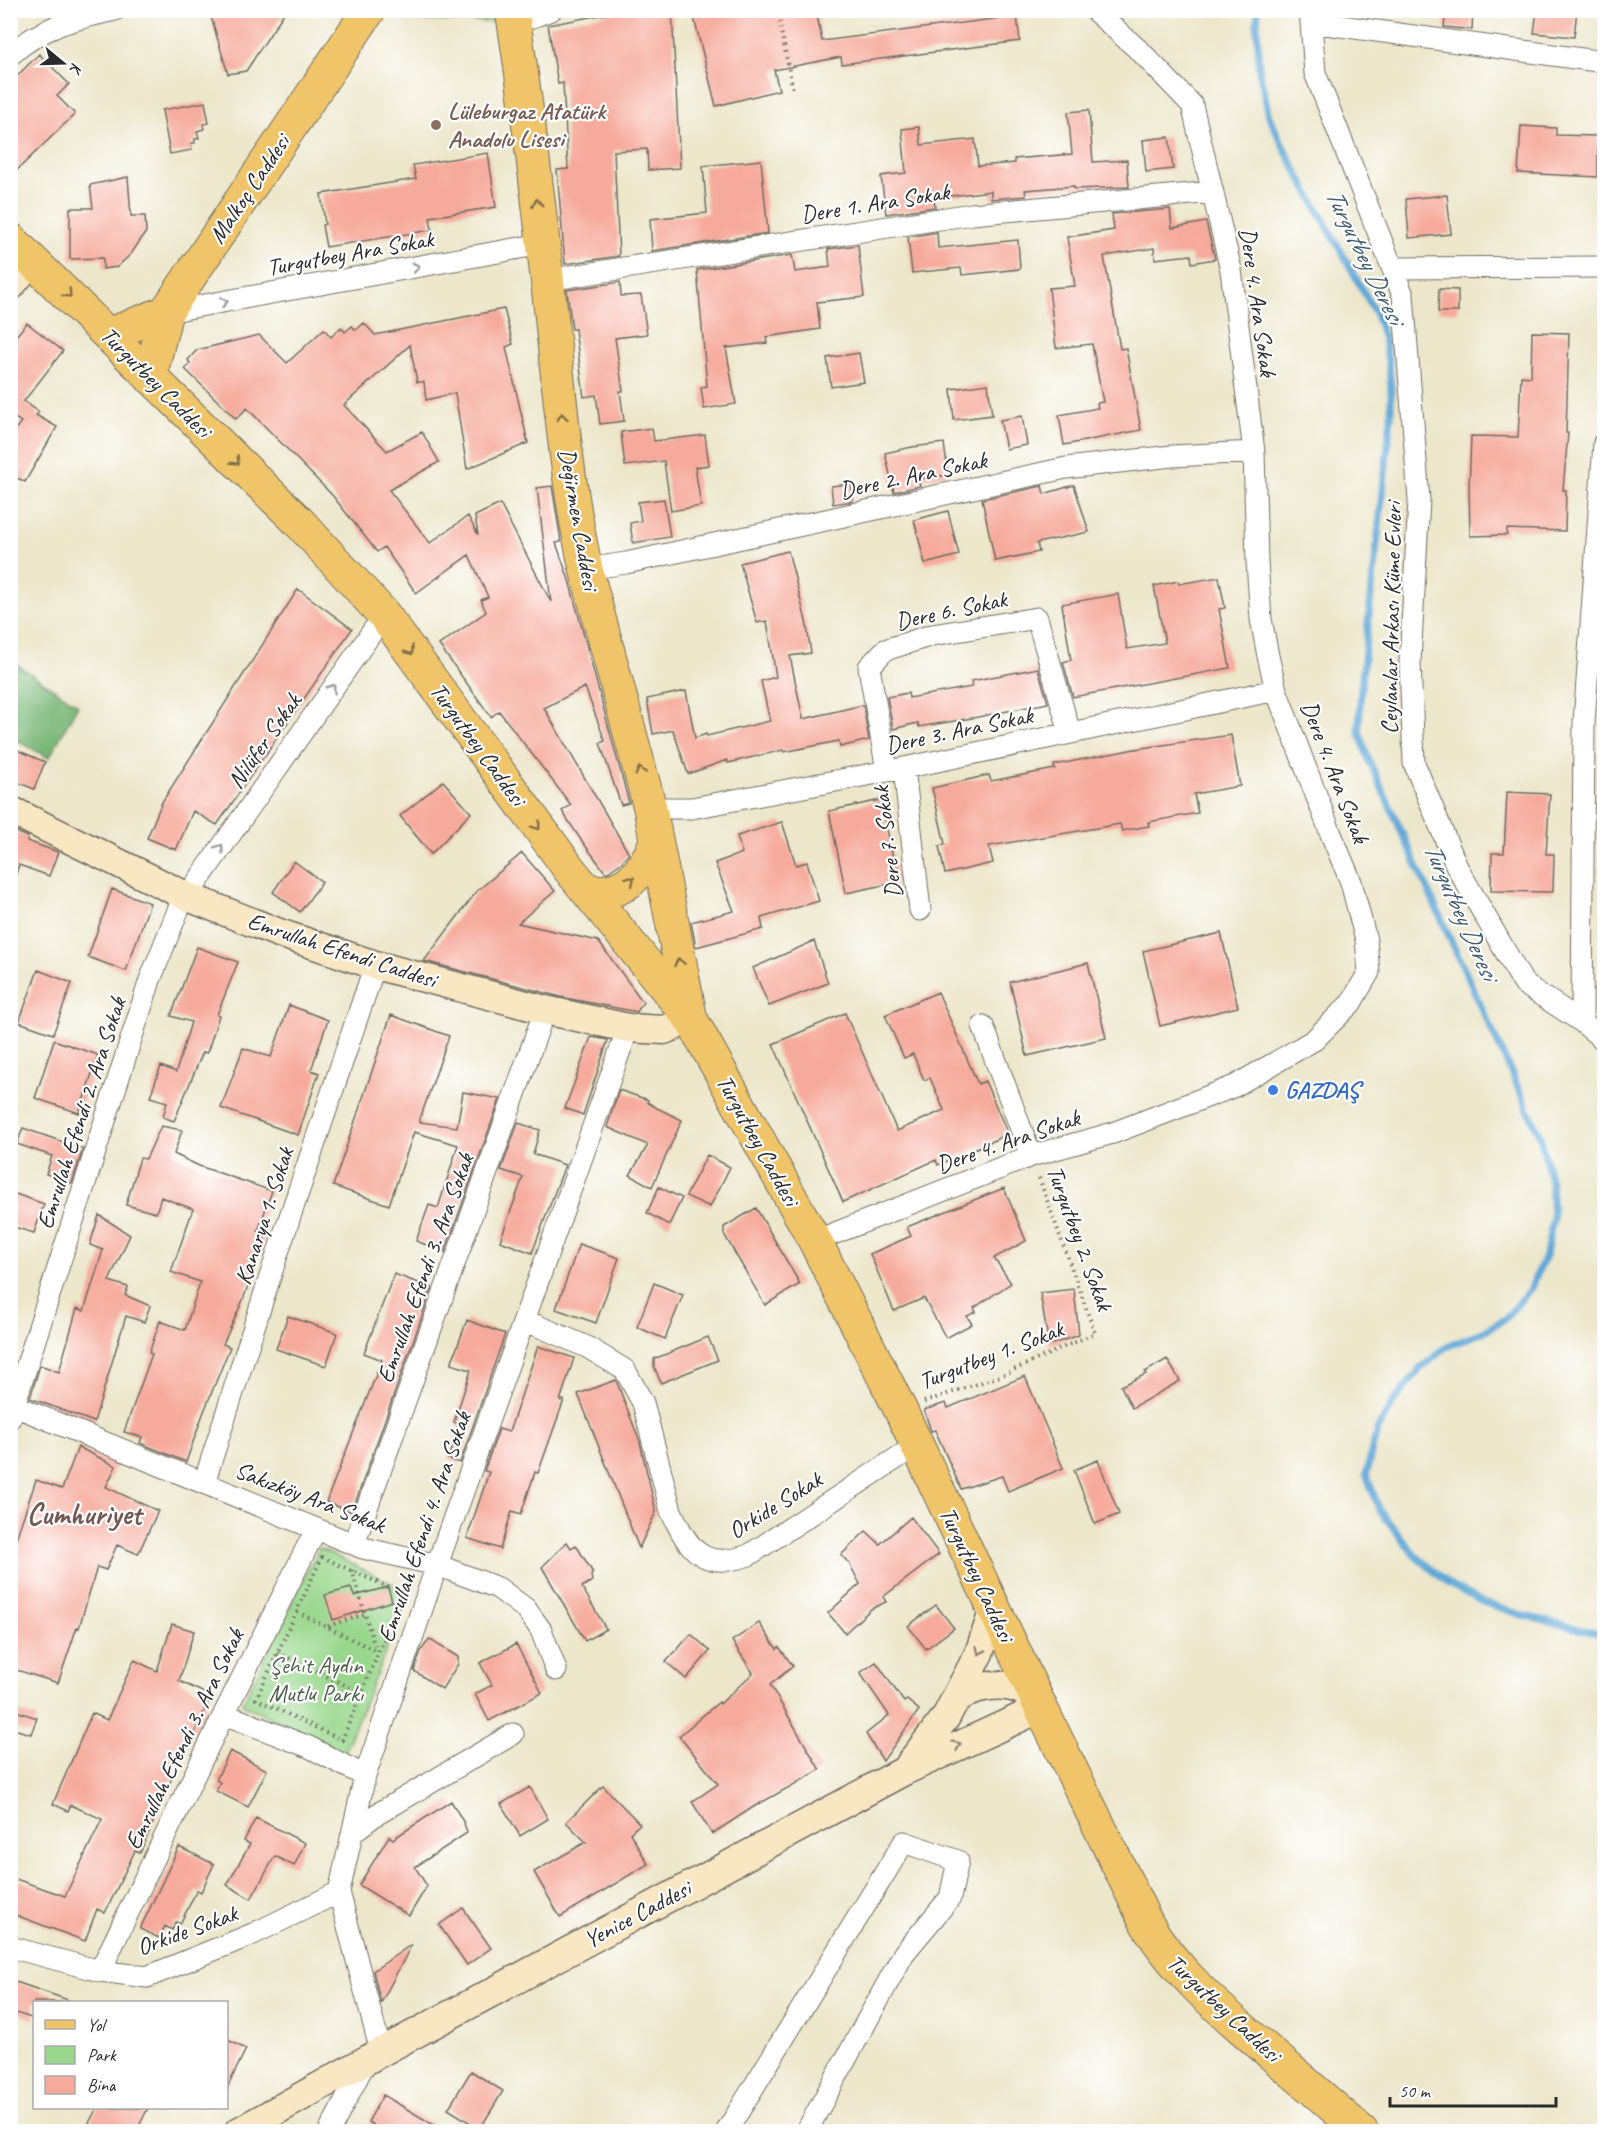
<svg xmlns="http://www.w3.org/2000/svg" width="1615" height="2142" font-family="Caveat,sans-serif">
	<style>
		.green { fill: #99d78c; stroke: #62815c; stroke-width: 1.5 }
		.forest { fill: #7ab878; stroke: #527252; stroke-width: 1.5 }
		.lines { fill: none; stroke-linecap: round; stroke-linejoin: round }
		.stream { stroke: #61a8d7; stroke-width: 7 }
		.building { fill: #f6aa9b }
		.street-casing { stroke: #6f6c63; stroke-width: 23 }
		.secondary-casing { stroke: #6f6c63; stroke-width: 31 }
		.primary-casing { stroke: #6f6c63; stroke-width: 35 }
		.path { stroke: #6f6c63; stroke-width: 4; stroke-dasharray: 1.5 4.5; stroke-linecap: butt }
		.street { stroke: #fff; stroke-width: 21 }
		.secondary { stroke: #f9e7c3; stroke-width: 28 }
		.primary { stroke: #f0c469; stroke-width: 33 }
		.oneway { stroke: #847047 }
		.oneway2 { stroke: #a0a0a0 }
		.oneway3 { stroke: #928977 }
		.education-dot { fill: #8d6e63; stroke: #fff; stroke-width: 2 }
		.shop-dot { fill: #3f7fe0; stroke: #fff; stroke-width: 2 }
		.labels { text-anchor: middle; dominant-baseline: central; stroke-width: 4.5; stroke-linejoin: round; paint-order: stroke }
		.education-label { font-size: 24px; font-weight: bold; fill: #785e54; stroke: #fff; text-anchor: start }
		.street-label { font-size: 24px; fill: #2b2b2b; stroke: #fff }
		.shop-label { font-size: 24px; font-weight: bold; fill: #366cbe; stroke: #fff; text-anchor: start }
		.park-label { font-size: 24px; fill: #4c5f48; stroke: #fff }
		.water-label { font-size: 26px; font-style: italic; fill: #415d70; stroke: #fff }
		.district-label { font-size: 30px; font-weight: bold; fill: #725752; stroke: #fff }
	</style>
	<rect width="100%" height="100%" fill="#fff"/>
	<filter id="ink" filterUnits="userSpaceOnUse"><feTurbulence type="fractalNoise" baseFrequency=".0167" numOctaves="2"/><feDisplacementMap in="SourceGraphic" scale="12" xChannelSelector="R" yChannelSelector="G"/><feConvolveMatrix kernelMatrix="1 2 1 2 8 2 1 2 1" color-interpolation-filters="sRGB"/></filter>
	<filter id="wash" filterUnits="userSpaceOnUse"><feTurbulence type="fractalNoise" baseFrequency=".008" numOctaves="4" result="noise"/><feDisplacementMap in="SourceGraphic" scale="24" xChannelSelector="R" yChannelSelector="G"/><feGaussianBlur stdDeviation="1.35" result="paint"/><feColorMatrix in="noise" values="0 0 0 0 0 0 0 0 0 0 0 0 0 0 0 0 0 1.4 0 .05"/><feComposite in="paint" operator="in"/></filter>
	<g filter="url(#wash)">
		<rect width="100%" height="100%" fill="#ece6ca"/>
		<path class="green" d="M494 10 495 22 406 20 411 11Z
			M319 1548 410 1592 344 1753 242 1704Z"/>
		<path class="forest" d="M11 661 78 705 49 758 11 737Z"/>
		<g class="lines">
			<path class="stream" d="M1258 10 1257 25 1259 70 1269 116 1287 154 1376 314C1389 349 1392 381 1391 418L1361 687 1359 730 1368 758 1540 1136 1551 1183 1553 1218 1546 1254 1531 1288 1506 1318 1483 1332 1446 1347 1421 1368 1394 1401 1377 1430 1366 1474 1380 1511 1414 1554 1450 1585 1485 1603 1525 1616 1604 1635"/>
		</g>
		<g id="blocks">
			<path class="building" d="M209 10H286L246 71 228 74Z
				M627 10H672L680 168 648 170 647 149 614 151 619 256 565 264 557 170 568 169 563 83 558 84 548 25Z
				M692 10H816L822 41 1017 16 1020 41 842 64 841 57 774 70 779 90 716 106Z
				M1446 10H1473L1472 30 1444 27Z
				M1537 10H1577L1574 37 1534 33Z
				M39 54 69 84 57 96 75 114 10 177V83Z
				M205 102 209 123 203 124 204 129 197 131 199 138 195 139V143H191L192 150 170 154 162 110Z
				M1089 110 1093 162 1127 160 1129 187 1074 189V186L1025 190 1026 196 991 199V191L934 198 935 207 886 214 881 176 906 173 902 129 919 127 921 145 975 139 978 166 1015 163 1014 159 1072 154 1068 112Z
				M1521 126 1556 128V135L1598 136V177L1518 173Z
				M1169 137 1173 169 1146 172 1143 140Z
				M488 153 496 207 430 217 432 230 326 247 322 225 325 224 321 194 416 179 413 165Z
				M761 160 768 233 652 251 650 219 707 213 703 166Z
				M128 177 131 216H145L146 232 131 254 117 267 103 269V258L70 259V208H93L90 185Z
				M1447 195 1451 234 1409 238 1406 199Z
				M1170 209 1172 228 1206 222 1215 259 1192 263 1191 255 1155 259 1154 248 1104 256 1120 349 1126 348 1141 430 1064 445 1059 415 1098 408 1097 403 1103 402 1092 344 1056 348 1049 288 1075 286 1067 237 1114 230 1112 214Z
				M937 232 938 248 1018 240 1020 269 962 275 961 268 912 273 908 237Z
				M858 245 864 297 817 302 820 329 766 337 767 343 726 348 736 404 704 409 701 387 707 386 697 270 792 255 795 272 830 267 828 249Z
				M620 282 621 296 641 295 647 334 615 338 623 391H620L624 421 600 424 596 395 584 397 575 329H572L567 290Z
				M1439 289 1458 290V312H1438Z
				M504 309 513 344 506 347 528 443 467 469 455 393 426 400 424 382H417L410 345 344 405 387 451 422 432 439 462 389 490 430 543 468 516 478 535 475 516 500 504 551 602 537 488 552 486 561 542 556 543 569 580 629 803 621 805 600 743 605 741 585 687 544 708 629 854 621 863 608 872H605L579 837 562 811 571 805 499 711 491 717 439 645 486 612 481 600 488 597 469 555 416 593 384 547 377 552 332 495 247 408 236 419 185 369 190 363 188 360 197 350 259 335 287 363 324 329 331 337 341 327 345 332 352 326 356 330 364 323 375 335Z
				M27 323 63 351 24 401 39 412 36 415 57 427 25 482 10 474V436L21 422 12 416 10 418V343Z
				M1532 332 1569 333 1566 433H1568L1563 490H1566L1565 531 1507 529V535L1470 536 1469 489 1471 436 1518 437 1521 376 1531 377Z
				M859 353 864 382 831 387 827 358Z
				M988 384 992 415 954 420 951 389Z
				M1022 416 1027 445 1006 449 1000 420Z
				M652 428 654 441 705 435 709 465 695 467 701 506 671 511 664 461 625 466 621 432Z
				M944 443 948 475 918 479 920 486 894 492 885 453 912 447Z
				M851 484 853 501 833 504 831 486Z
				M1074 485 1089 532 1037 543 1039 552 995 561 982 499 1042 486 1044 494Z
				M664 499 670 537 633 543 630 523 641 521 638 502Z
				M948 511 959 555 925 564 914 520Z
				M788 551 806 621 811 653 790 656 803 719 863 705 869 740 840 747 839 741 784 752 783 750 728 763 727 760 688 774 673 730 653 734 647 699 686 691 695 738 706 734 707 736 770 721 761 681 776 677 767 621 757 623 740 563Z
				M1219 577 1225 608 1219 609 1230 668 1073 697 1063 662 1071 660 1062 604 1118 594 1127 649 1165 643 1154 586 1178 581 1179 584Z
				M298 589 352 629 217 825 193 811 176 850 147 838 162 802Z
				M1038 668 1048 703 978 717 919 727 918 723 893 729 887 697 908 693 909 698 972 687 971 681Z
				M1231 735 1240 786 1194 794 1198 813 1148 822 1149 826 1122 831 1120 824 989 846 993 863 945 874 939 846 945 844 932 788 989 775 991 781 1055 769 1054 765 1135 749Z
				M10 747 45 762 34 789 10 779Z
				M443 781 471 813 431 854 400 816Z
				M1507 792 1550 794 1546 854H1554L1553 892 1491 891 1492 853H1504Z
				M881 800 898 882 846 893 829 811Z
				M782 822 796 865 807 862 819 901 761 918 763 929 696 947 691 922 734 911 715 863 742 853 737 836Z
				M10 829 28 837 27 841 58 852 49 876 19 865 13 881H10Z
				M522 853 555 891 518 923 598 941 643 1002 637 1012 561 997 424 961 477 891Z
				M294 861 322 882 300 912 273 892Z
				M112 889 150 903 126 971 88 957Z
				M1221 933 1238 1007 1160 1026 1143 951Z
				M814 941 828 983 769 1006 753 968Z
				M197 947 238 962 217 1015 219 1016 207 1053 203 1052 174 1121 163 1117 167 1102 150 1097 161 1066 176 1072 191 1022 171 1016Z
				M1088 963 1106 1038 1027 1056 1010 982Z
				M38 970 72 983 53 1034 19 1022Z
				M938 992 978 1084 985 1081 1008 1134 938 1165 936 1160 843 1202 773 1044 845 1013 897 1131 944 1110 930 1078 924 1080 913 1054 904 1058 885 1015Z
				M289 1005 328 1020 311 1070 319 1073 298 1135 221 1108 243 1048 271 1057Z
				M391 1015 449 1036 419 1122 457 1127 463 1092 500 1099 445 1252 416 1241 429 1205 438 1208 458 1145 414 1132 389 1205 333 1186Z
				M591 1037 608 1040 583 1115 565 1108Z
				M54 1040 98 1055 79 1113 35 1098Z
				M619 1090 648 1100 647 1102 657 1108 682 1120 652 1187 630 1175 648 1145 607 1127Z
				M518 1123 540 1130 533 1154 565 1165 532 1253 500 1241 523 1177 501 1170Z
				M161 1126 182 1130 174 1154 199 1166 272 1191 258 1231 266 1234 243 1300 223 1344 230 1347 203 1414 186 1462 140 1443 142 1437 124 1432 152 1354 149 1353 160 1321 185 1330 200 1282 171 1272 193 1209 161 1197 156 1213 126 1205 140 1158 146 1159Z
				M23 1128 83 1149 72 1183 46 1174 52 1156 17 1144Z
				M707 1155 730 1167 710 1207 686 1196Z
				M659 1187 682 1198 669 1225 647 1213Z
				M1004 1188 1026 1241 994 1258 1011 1283 974 1308 976 1312 967 1316 972 1324 946 1338 924 1298 894 1311 870 1254 911 1236 907 1227Z
				M10 1192 44 1204 34 1233 10 1226Z
				M756 1208 800 1284 765 1305 724 1234V1227Z
				M99 1215 130 1235 109 1281 128 1287 125 1295 150 1306 144 1322 126 1316 94 1422 30 1398 40 1365 59 1372 77 1308 84 1311 103 1250 90 1245Z
				M579 1244 619 1258 596 1323 556 1309Z
				M394 1274 432 1288 352 1512 326 1502 382 1360 364 1353Z
				M654 1283 683 1295 665 1339 637 1327Z
				M1074 1289 1079 1335 1049 1345 1040 1293Z
				M288 1316 337 1333 326 1366 276 1349Z
				M467 1320 505 1334 460 1463 448 1459 459 1424 454 1422 471 1370 451 1364Z
				M708 1337 718 1360 661 1383 654 1366V1359Z
				M538 1346 574 1358 560 1401 564 1400 538 1473 535 1472 521 1514 512 1511 500 1549 467 1538 489 1472 484 1471 499 1429 509 1432Z
				M1167 1359 1180 1381 1132 1408 1121 1386 1146 1374 1145 1372Z
				M1025 1376 1063 1468 1008 1491 1002 1476 961 1489 935 1430 931 1431 924 1410 946 1403 948 1408Z
				M616 1380 640 1442 656 1512 639 1548 578 1394Z
				M78 1447 116 1466 106 1487 158 1511 138 1554 117 1545 106 1570 97 1567 79 1628 77 1627 58 1683 10 1668V1556L36 1480 62 1489Z
				M1098 1460 1119 1514 1095 1524 1074 1470Z
				M911 1517 939 1554 883 1597 886 1602 871 1609 845 1633 828 1613 860 1584 849 1563 841 1555 866 1531 880 1544Z
				M567 1542 571 1548 576 1545 593 1573 591 1575 592 1581 582 1587 606 1629 585 1641 542 1567Z
				M388 1587 392 1601 333 1620 325 1595 351 1588 354 1596Z
				M936 1605 954 1628 926 1649 908 1626Z
				M759 1623 777 1649 779 1647 793 1666 770 1685 820 1770 755 1806 712 1834 692 1802 718 1784 679 1736 719 1702 720 1704 753 1673 732 1641Z
				M172 1624 194 1631 179 1681 211 1696 190 1743 187 1742 140 1853 135 1851 105 1913 97 1909 85 1941 10 1913V1877L65 1896 102 1819 71 1805 68 1811 53 1804 92 1713 107 1720 134 1660 157 1671Z
				M691 1634 710 1651 686 1679 666 1662Z
				M429 1639 458 1657V1664L442 1689 414 1671 421 1651Z
				M516 1644 542 1693 489 1721 475 1694 492 1685 480 1663Z
				M876 1662 904 1702 907 1700 919 1710 883 1761 866 1734 889 1715 860 1673Z
				M10 1709 37 1718 31 1734 10 1728Z
				M230 1751 267 1770 248 1807 216 1791 220 1782 216 1780Z
				M603 1786 640 1824 630 1833 648 1864 560 1917 534 1872 586 1842 566 1822Z
				M530 1787 548 1819 520 1836 501 1804Z
				M451 1801 464 1823 467 1833 415 1867 427 1886 409 1916 359 1885 389 1836 393 1839Z
				M256 1818 305 1843 294 1866 275 1856 251 1899 227 1885 250 1844 244 1841Z
				M179 1847 214 1864 201 1892 197 1890 180 1924 176 1922 172 1930 165 1926 159 1938 140 1929Z
				M463 1908 491 1948 467 1965 439 1925Z
				M412 1944 381 2003 373 1971Z
				M16 1982 68 2000 67 2002H34V2019L10 2011V1998Z
				M226 2039 246 2049 226 2090Z
				M471 2071 503 2091 480 2129 448 2109Z
				M383 2095 446 2132H384L368 2122Z
				M97 2108H148L136 2132H84Z"/>
		</g>
	</g>
	<g filter="url(#ink)">
		<use href="#blocks" fill-opacity="0" stroke="#6f6c63" stroke-width="1.5"/>
		<g class="lines">
			<g class="street-casing">
				<path id="street" d="M1310 10 1315 73 1403 295 1419 500 1410 662 1414 763 1457 867 1524 984 1582 1022 1604 1040
					M1311 22 1604 62
					M514 24 551 10
					M10 55C43 26 73 19 115 10
					M1393 268 1604 267
					M547 280 972 214 1213 192
					M166 312 542 244
					M586 569 626 563 1066 468 1172 456 1254 452
					M904 768 920 910
					M887 771 869 667 885 650 932 635 1037 618 1070 733
					M650 808H692L904 768 1276 690
					M1582 1022 1584 723 1604 443
					M983 1026 1031 1156
					M815 1241 1031 1156 1113 1133 1235 1086 1314 1040 1351 1003 1369 972 1366 940 1351 882 1331 834 1276 690 1268 656 1261 619 1257 562 1254 452 1231 270 1192 105 1142 53 1094 10
					M524 1320 587 1347 625 1370 643 1403 671 1511C689 1550 703 1571 749 1555L917 1445
					M10 1404 363 1548 437 1565 498 1588 526 1609 541 1630 556 1670
					M10 1418 150 980 179 908 384 615
					M204 1483 277 1255 375 965
					M354 1544 545 1010
					M224 1714 309 1747 365 1776
					M353 1832 374 1816 513 1734
					M10 1947 100 1971 147 1977 253 1934 339 1892
					M100 1971 224 1714 316 1529
					M381 2052 339 1892 365 1776 437 1565 628 1028
					M329 2132 367 2059
					M726 2132 904 1842 958 1861 950 1898 904 1953 806 2132"/>
			</g>
			<g class="secondary-casing">
				<path id="secondary" d="M10 287 32 259
					M10 810 186 896 279 933 375 965 545 1010 628 1028 664 1030 691 1019
					M911 1762 946 1717 979 1653 992 1615 987 1596
					M238 2132 381 2052 904 1771 1041 1708C1035 1702 1031 1695 1023 1691 1004 1681 969 1685 955 1702"/>
			</g>
			<g class="primary-casing">
				<path id="primary" d="M512 10C528 111 540 212 551 313 560 399 567 485 586 569L650 808 690 1015
					M10 239 299 522 384 615 570 870 691 1019 815 1241 900 1409 1041 1708 1147 1924C1176 1972 1218 2008 1260 2044 1294 2073 1328 2102 1362 2132
					M108 335 166 312
					M150 377 166 312 369 10
					M588 890C624 898 644 872 656 841"/>
			</g>
			<path class="path" d="M777 10 793 90
				M924 1402 1000 1376 1095 1333 1038 1175
				M322 1557 403 1594 342 1740 256 1699Z
				M352 1570 373 1641 378 1651
				M297 1612 376 1651
				M328 1626 365 1614
				M278 1653 362 1693"/>
			<use href="#street" class="street"/>
			<use href="#secondary" class="secondary"/>
			<use href="#primary" class="primary"/>
		</g>
		<defs><path id="oneway-chevron" d="M-2-3.5L2.5 0L-2 3.5" fill="none" stroke-width="1.6" stroke-linecap="round" stroke-linejoin="round" transform="scale(1.5)"/></defs>
		<g class="oneway">
			<use href="#oneway-chevron" transform="translate(537 203) rotate(-97)"/>
			<use href="#oneway-chevron" transform="translate(68 294) rotate(45)"/>
			<use href="#oneway-chevron" transform="translate(562 417) rotate(-96)"/>
			<use href="#oneway-chevron" transform="translate(236 461) rotate(44)"/>
			<use href="#oneway-chevron" transform="translate(410 651) rotate(54)"/>
			<use href="#oneway-chevron" transform="translate(640 771) rotate(-105)"/>
			<use href="#oneway-chevron" transform="translate(537 826) rotate(54)"/>
			<use href="#oneway-chevron" transform="translate(631 880) rotate(-40)"/>
			<use href="#oneway-chevron" transform="translate(679 962) rotate(-101)"/>
		</g>
		<g class="oneway2">
			<use href="#oneway-chevron" transform="translate(416 267) rotate(-10)"/>
			<use href="#oneway-chevron" transform="translate(224 302) rotate(-10)"/>
			<use href="#oneway-chevron" transform="translate(332 688) rotate(-55)"/>
			<use href="#oneway-chevron" transform="translate(220 848) rotate(-55)"/>
		</g>
		<g class="oneway3">
			<use href="#oneway-chevron" transform="translate(980 1651) rotate(114)"/>
			<use href="#oneway-chevron" transform="translate(957 1745) rotate(-24)"/>
		</g>
	</g>
	<circle class="education-dot" cx="436" cy="125" r="6"/>
	<circle class="shop-dot" cx="1273" cy="1090" r="6"/>
	<g class="labels">
		<g class="education-label">
			<text x="448" y="111">Lüleburgaz Atatürk<tspan x="448" dy="28">Anadolu Lisesi</tspan></text>
		</g>
		<g class="street-label">
			<text transform="translate(249 189) rotate(-56)">Malkoç Caddesi</text>
			<text transform="translate(875 203) rotate(-9)">Dere 1. Ara Sokak</text>
			<text transform="translate(350 253) rotate(-10)">Turgutbey Ara Sokak</text>
			<text transform="translate(1258 302) rotate(82)">Dere 4. Ara Sokak</text>
			<text transform="translate(156 382) rotate(45)">Turgutbey Caddesi</text>
			<text transform="translate(913 475) rotate(-12)">Dere 2. Ara Sokak</text>
			<text transform="translate(579 519) rotate(80)">Değirmen Caddesi</text>
			<text transform="translate(951 610) rotate(-12)">Dere 6. Sokak</text>
			<text transform="translate(1391 618) rotate(-89)">Ceylanlar Arkası Küme Evleri</text>
			<text transform="translate(959 730) rotate(-12)">Dere 3. Ara Sokak</text>
			<text transform="translate(264 741) rotate(-55)">Nilüfer Sokak</text>
			<text transform="translate(478 744) rotate(54)">Turgutbey Caddesi</text>
			<text transform="translate(1335 772) rotate(69)">Dere 4. Ara Sokak</text>
			<text transform="translate(887 842) rotate(-97)">Dere 7. Sokak</text>
			<text transform="translate(342 950) rotate(18)">Emrullah Efendi Caddesi</text>
			<text transform="translate(81 1113) rotate(-72)">Emrullah Efendi 2. Ara Sokak</text>
			<text transform="translate(758 1140) rotate(61)">Turgutbey Caddesi</text>
			<text transform="translate(1008 1141) rotate(-19)">Dere 4. Ara Sokak</text>
			<text transform="translate(264 1216) rotate(-72)">Kanarya 1. Sokak</text>
			<text transform="translate(1080 1238) rotate(70)">Turgutbey 2. Sokak</text>
			<text transform="translate(425 1268) rotate(-70)">Emrullah Efendi 3. Ara Sokak</text>
			<text transform="translate(991 1355) rotate(-21)">Turgutbey 1. Sokak</text>
			<text transform="translate(310 1497) rotate(21)">Sakızköy Ara Sokak</text>
			<text transform="translate(775 1505) rotate(-32)">Orkide Sokak</text>
			<text transform="translate(424 1527) rotate(-71)">Emrullah Efendi 4. Ara Sokak</text>
			<text transform="translate(977 1574) rotate(65)">Turgutbey Caddesi</text>
			<text transform="translate(184 1739) rotate(-64)">Emrullah Efendi 3. Ara Sokak</text>
			<text transform="translate(637 1914) rotate(-28)">Yenice Caddesi</text>
			<text transform="translate(187 1930) rotate(-20)">Orkide Sokak</text>
			<text transform="translate(1224 2008) rotate(43)">Turgutbey Caddesi</text>
		</g>
		<g class="shop-label">
			<text x="1285" y="1090">GAZDAŞ</text>
		</g>
		<g class="park-label">
			<text x="316" y="1665">Şehit Aydın<tspan x="316" dy="28">Mutlu Parkı</tspan></text>
		</g>
		<g class="water-label">
			<text transform="translate(1365 256) rotate(64)">Turgutbey Deresi</text>
			<text transform="translate(1461 911) rotate(66)">Turgutbey Deresi</text>
		</g>
		<g class="district-label">
			<text x="84" y="1514">Cumhuriyet</text>
		</g>
	</g>
	<rect width="1615" height="2142" fill="none" stroke="#fff" stroke-width="36"/>
	<rect x="33" y="2001" width="195" height="108" fill="#ffffff" stroke="#aaaaaa" stroke-width="1.5"/>
	<rect x="45" y="2020" width="30" height="9" fill="#f0c469" stroke="#aaaaaa" stroke-width="1.5"/>
	<text x="87" y="2031" font-size="18" fill="#2b2b2b">Yol</text>
	<rect x="45" y="2046" width="30" height="18" fill="#99d78c" stroke="#aaaaaa" stroke-width="1.5"/>
	<text x="87" y="2061" font-size="18" fill="#2b2b2b">Park</text>
	<rect x="45" y="2076" width="30" height="18" fill="#f6aa9b" stroke="#aaaaaa" stroke-width="1.5"/>
	<text x="87" y="2091" font-size="18" fill="#2b2b2b">Bina</text>
	<g transform="translate(63 63) rotate(109)" stroke="#ffffff" stroke-width="4.5" paint-order="stroke">
	<path d="M0-4.5L10 22L0 15L-10 22Z" fill="#2b2b2b"/>
	<text y="-9" font-size="16" font-weight="bold" text-anchor="middle" fill="#2b2b2b">K</text>
	</g>
	<path d="M1390 2097v9h166v-9" fill="none" stroke="#2b2b2b" stroke-width="3"/>
	<text x="1399" y="2097" font-size="18" fill="#2b2b2b" stroke="#ffffff" stroke-width="4.5" paint-order="stroke">50 m</text>
</svg>
